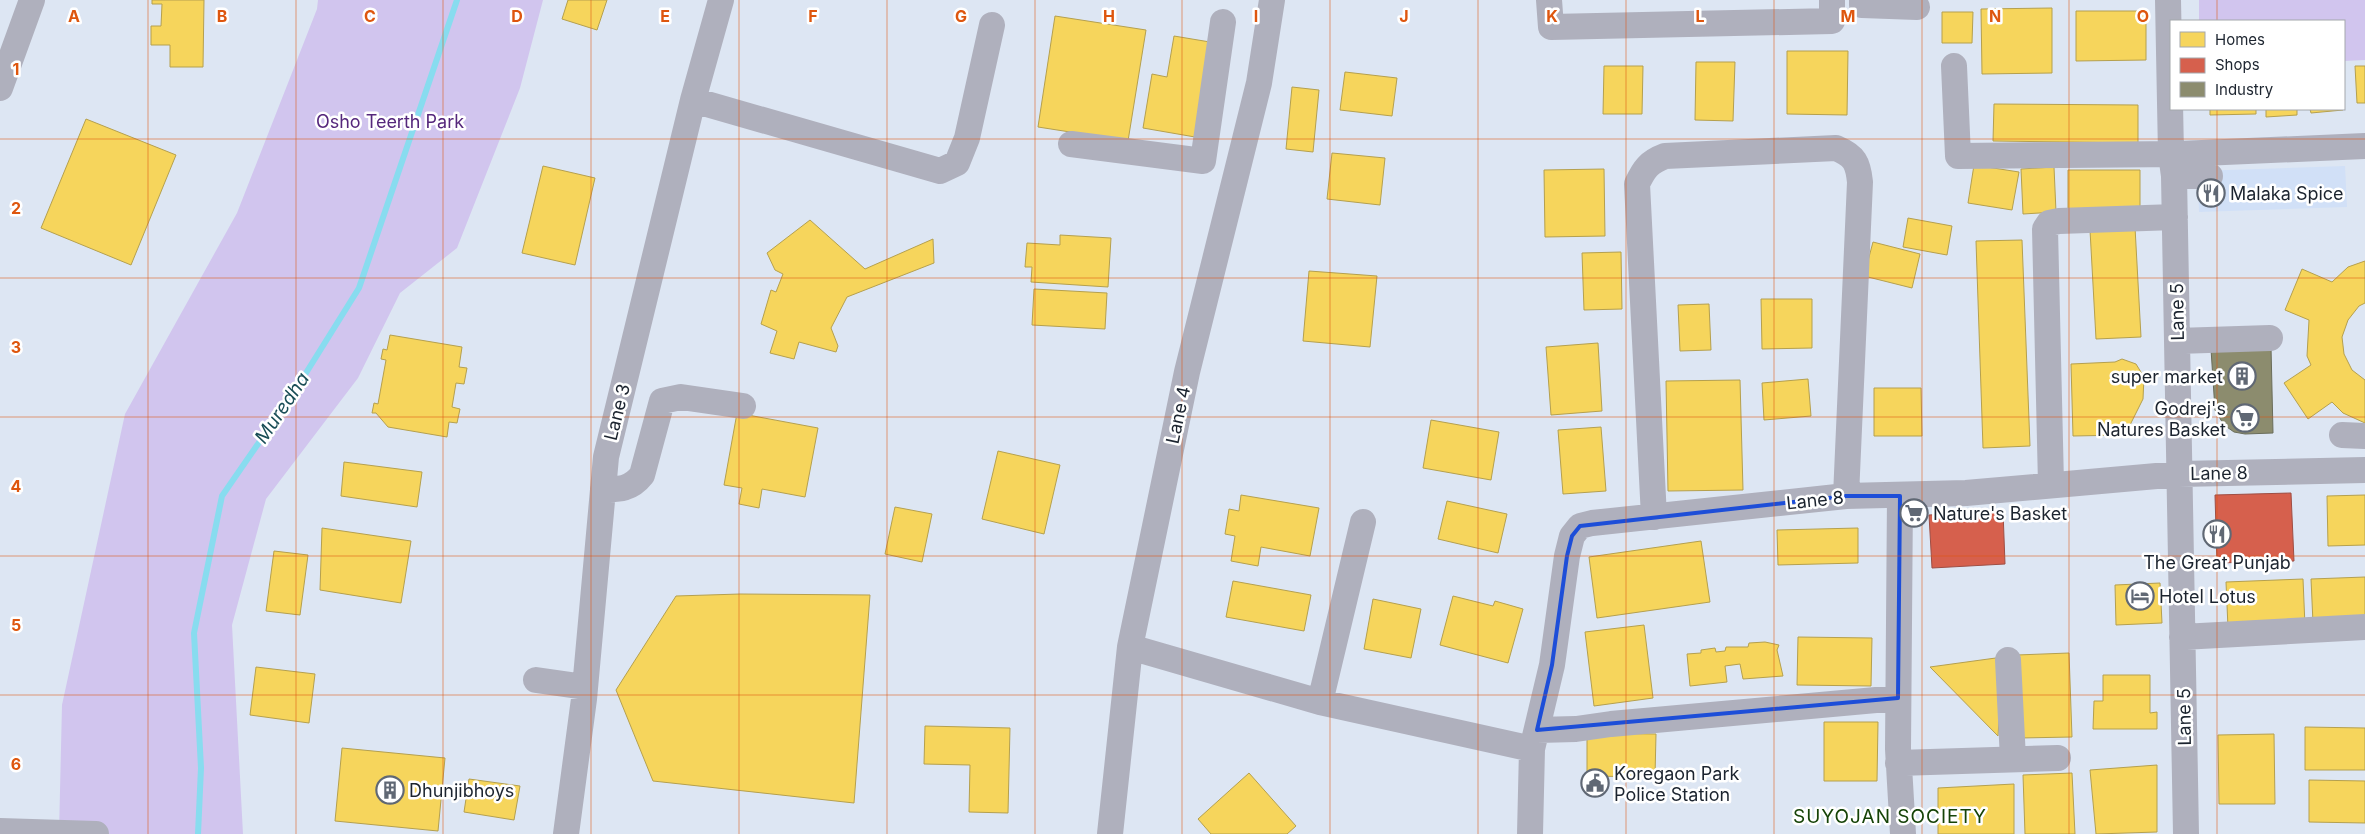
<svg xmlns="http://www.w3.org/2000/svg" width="2365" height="834" font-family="Inter,sans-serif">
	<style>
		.built { fill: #d1e0f7 }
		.green { fill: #d1c5ee }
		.homes { fill: #f6d55c; stroke: #b5a04e }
		.shops { fill: #d6604d; stroke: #9e4e44 }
		.industry { fill: #8c8c6e; stroke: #6a6d5b }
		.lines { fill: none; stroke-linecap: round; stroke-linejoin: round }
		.stream { stroke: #88dcef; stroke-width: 6 }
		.minor { stroke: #afb0bd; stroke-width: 26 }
		.marked { fill: none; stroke: #1d4ed8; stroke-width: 4; stroke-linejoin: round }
		.grid { fill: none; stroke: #de560e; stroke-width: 1; stroke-opacity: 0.55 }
		.labels { text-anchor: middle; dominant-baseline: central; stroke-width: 5; stroke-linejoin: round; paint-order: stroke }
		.park-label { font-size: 18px; fill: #55277c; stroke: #fff }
		.poi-label { font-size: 18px; fill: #1c242f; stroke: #fff; text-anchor: start }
		.street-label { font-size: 18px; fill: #1c242f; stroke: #fff }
		.water-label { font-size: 19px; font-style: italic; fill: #194d56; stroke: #fff }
		.neighbourhood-label { font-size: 19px; letter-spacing: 1px; fill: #154307; stroke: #fff }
		.grid-label { font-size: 16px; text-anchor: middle; font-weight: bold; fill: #de560e; stroke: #fff; stroke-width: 5; stroke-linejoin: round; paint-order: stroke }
	</style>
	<rect width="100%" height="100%" fill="#dde6f3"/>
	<path class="built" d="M2345 166 2347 207 2199 212 2198 171Z"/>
	<path class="green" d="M318 0H543L520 88 457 248 400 293 358 378 266 499 232 625 243 834H59L62 705 125 414 237 213 317 9Z
		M2199 0H2365V60L2344 61V21H2199Z"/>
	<path class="homes" d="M152 0H204L203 67H170V45H151V26H161L162 4H152Z
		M568 0H607L597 30 562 19Z
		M2052 8V73L1982 74 1981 9Z
		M2076 11H2146V60L2076 61Z
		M1942 12H1973L1972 43H1942Z
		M1055 16 1146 30 1128 141 1038 127Z
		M1174 36 1210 42 1195 137 1143 128 1152 74 1167 77Z
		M1787 51H1848L1847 115 1787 114Z
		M1696 62H1735L1733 121 1695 120Z
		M1604 66H1643L1642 114H1603Z
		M2355 66H2365V103H2357Z
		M1345 72 1397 78 1392 116 1340 110Z
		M1292 87 1319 90 1313 152 1286 149Z
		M1994 104 2138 105V143L1993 141Z
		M2210 109H2256V114L2210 115Z
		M2266 109H2297V115L2266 117Z
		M2310 109H2343V110L2311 113Z
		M86 119 176 155 131 265 41 228Z
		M1332 153 1385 158 1380 205 1327 199Z
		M1974 165 2019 172 2012 210 1968 203Z
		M543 166 595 178 575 265 522 253Z
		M2054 167 2056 212 2023 214 2021 169Z
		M1604 169 1605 236 1545 237 1544 170Z
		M2068 170H2140V212H2068Z
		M1908 218 1952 226 1947 255 1903 247Z
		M810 220 865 269 933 239 934 263 847 297 831 328 838 346 836 352 799 342 794 359 770 353 777 331 761 324 771 290 776 292 783 274 775 270 767 253Z
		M2135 227 2141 337 2096 339 2090 230Z
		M1060 235 1111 238 1108 287 1031 282 1032 267H1025L1027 243 1060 245Z
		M2022 240 2030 446 1983 448 1976 241Z
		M1873 242 1920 254 1912 288 1864 276Z
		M1621 252 1622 309 1584 310 1582 253Z
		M2365 261V303L2359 306 2348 320 2342 337 2344 354 2352 370 2365 380V423L2343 413 2332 402 2308 419 2284 383 2311 365 2307 356 2309 320 2285 310 2302 269 2332 282 2348 267Z
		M1309 271 1377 276 1370 347 1303 341Z
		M1034 289 1107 293 1105 329 1032 325Z
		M1761 299H1812V348L1762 349Z
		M1709 304 1711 350 1680 351 1678 305Z
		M390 335 462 347 459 367 467 368 464 384 456 383 452 407 460 409 457 423 449 422 447 437 388 427 376 413H372L374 403 378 404 386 360 381 359 383 349 387 350Z
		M1598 343 1602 411 1551 415 1546 347Z
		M2122 359 2136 364 2144 377 2143 399 2125 435 2073 436 2071 364 2115 362Z
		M1808 379 1811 416 1764 420 1762 383Z
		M1740 380 1743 490 1668 491 1666 381Z
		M1874 388H1921L1922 436H1874Z
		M737 413 818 428 805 497 762 489 759 508 739 504 742 488 724 485Z
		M1431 420 1499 432 1491 480 1423 468Z
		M1601 427 1606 491 1563 494 1558 430Z
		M998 451 1060 465 1044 534 982 519Z
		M344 462 422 472 417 507 341 496Z
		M1241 495 1319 508 1310 556 1261 547 1258 566 1231 561 1235 536 1225 534 1229 509 1239 511Z
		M2365 495V545L2328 546 2327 496Z
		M1447 501 1507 514 1498 553 1438 539Z
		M895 507 932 514 922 562 885 554Z
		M322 528 411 541 401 603 320 590Z
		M1858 528V563L1778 565 1777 530Z
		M1701 541 1710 602 1597 618 1589 557Z
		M274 551 308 555 300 615 266 611Z
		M2365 577V621L2313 623 2311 579Z
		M2303 579 2305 626 2228 628 2226 582Z
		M1233 581 1311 595 1304 631 1226 617Z
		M2160 583 2162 623 2116 625 2115 585Z
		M740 594 870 595 854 803 653 781 616 690 676 596Z
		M1453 596 1493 606 1495 601 1523 609 1508 663 1440 645Z
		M1373 599 1421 609 1411 658 1364 649Z
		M1644 625 1653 698 1594 706 1585 632Z
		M1798 637 1872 638 1871 686 1797 685Z
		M1765 642 1779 645 1777 650 1783 676 1743 679 1740 664 1725 666 1727 682 1690 686 1687 654 1701 653V650L1715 648 1716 652 1725 651 1726 647H1748L1749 643Z
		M2069 653 2072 737 2020 738 2017 655Z
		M2003 657 1998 736 1930 667Z
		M256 667 315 674 309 723 250 715Z
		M2103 675H2150V713L2157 712V729H2093L2094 701H2103Z
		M1824 722H1878L1877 781H1824Z
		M925 726 1010 728 1008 813 969 812 970 765 924 764Z
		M2305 727 2365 728V770H2305Z
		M1587 733 1656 734 1655 777 1587 776Z
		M2274 734 2275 804H2219L2218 735Z
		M342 748 445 758 438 831 335 821Z
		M2157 765V832L2096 834 2090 770Z
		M1249 773 1296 826 1287 834H1211L1198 819Z
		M2072 773 2075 834H2025L2023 775Z
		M469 779 520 786 514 820 464 812Z
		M2309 780 2365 781V823L2309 822Z
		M2014 784V834H1938V788Z"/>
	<path class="shops" d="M2291 493 2294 561 2217 563 2215 495Z
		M2003 511 2005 564 1932 568 1929 515Z"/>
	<path class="industry" d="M2271 347 2273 433 2245 434 2234 432 2224 425 2215 410 2211 349Z"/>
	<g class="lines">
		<path class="stream" d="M198 834 201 768 194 633 222 496 296 389 359 288 457 0"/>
		<path class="minor" d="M1549 0 1551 27 1832 21V0
			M1862 0V5L1917 7
			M2168 0 2171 154 2174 176 2186 834
			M1954 66 1958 156 2179 154 2365 146
			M0 88 32 0
			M693 100 940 171 957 163 967 138 992 25
			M1071 144 1203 161 1223 22
			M2174 176H2210
			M2177 341 2270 338
			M2342 435 2365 436
			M2051 484 2045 229 2049 223 2059 221 2175 217
			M603 489C619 490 631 489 642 475L662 401 681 397 743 406
			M1900 496 1898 749 1903 834
			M1654 517 1637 184C1644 169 1649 162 1665 156L1836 148C1855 156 1858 163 1860 182L1846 496
			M2182 637 2365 627
			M1130 647 1320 702 1532 749
			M2008 660 2013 759
			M536 680 585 687
			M1320 702 1363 522
			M1537 730 1576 729 1611 724 1898 698
			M1898 763 2058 758
			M0 831 96 834
			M566 834 584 699 606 457 693 100 721 0
			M1110 834 1130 647 1187 372 1259 83 1272 0
			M1530 834 1532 749 1552 665 1567 556 1572 536 1580 526 1592 523 1846 496 1966 493 2179 474 2365 470"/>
	</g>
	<path class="marked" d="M1846 496H1900L1898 698 1537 730 1552 665 1567 556 1572 536 1580 526Z"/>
	<path class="grid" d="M148 0V834M296 0V834M443 0V834M591 0V834M739 0V834M887 0V834M1035 0V834M1182 0V834M1330 0V834M1478 0V834M1626 0V834M1774 0V834M1922 0V834M2069 0V834M2217 0V21M2217 109V834M0 139H2365M0 278H2365M0 417H2365M0 556H2365M0 695H2365"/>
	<defs>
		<g id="restaurant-ring" transform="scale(1.4375)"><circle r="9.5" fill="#fff" stroke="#606874" stroke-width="1.5"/><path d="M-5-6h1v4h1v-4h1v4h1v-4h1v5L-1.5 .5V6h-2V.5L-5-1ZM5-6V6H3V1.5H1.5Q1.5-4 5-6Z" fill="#606874"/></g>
		<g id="building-ring" transform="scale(1.4375)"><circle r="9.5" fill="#fff" stroke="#606874" stroke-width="1.5"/><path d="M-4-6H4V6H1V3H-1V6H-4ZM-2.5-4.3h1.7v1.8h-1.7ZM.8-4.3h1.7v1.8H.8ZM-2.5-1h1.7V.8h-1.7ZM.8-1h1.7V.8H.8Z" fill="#606874"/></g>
		<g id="supermarket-ring" transform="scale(1.4375)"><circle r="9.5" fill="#fff" stroke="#606874" stroke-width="1.5"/><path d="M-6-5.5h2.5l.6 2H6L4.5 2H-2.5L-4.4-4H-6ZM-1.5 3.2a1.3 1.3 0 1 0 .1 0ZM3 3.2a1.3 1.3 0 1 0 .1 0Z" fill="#606874"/></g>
		<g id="hotel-ring" transform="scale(1.4375)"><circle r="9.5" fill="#fff" stroke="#606874" stroke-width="1.5"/><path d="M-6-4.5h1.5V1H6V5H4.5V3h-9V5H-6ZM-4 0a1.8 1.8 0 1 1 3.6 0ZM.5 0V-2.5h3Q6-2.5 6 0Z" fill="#606874"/></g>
		<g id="civic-ring" transform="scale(1.4375)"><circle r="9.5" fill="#fff" stroke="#606874" stroke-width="1.5"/><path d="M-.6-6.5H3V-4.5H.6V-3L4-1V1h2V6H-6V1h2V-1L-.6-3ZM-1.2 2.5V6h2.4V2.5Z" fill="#606874"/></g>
	</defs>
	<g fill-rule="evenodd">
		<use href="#restaurant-ring" x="2211" y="193"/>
		<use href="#building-ring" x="2242" y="376"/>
		<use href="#supermarket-ring" x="2245" y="418"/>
		<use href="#supermarket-ring" x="1914" y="513"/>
		<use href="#restaurant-ring" x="2217" y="534"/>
		<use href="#hotel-ring" x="2140" y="596"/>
		<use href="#civic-ring" x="1595" y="783"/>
		<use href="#building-ring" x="390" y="790"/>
	</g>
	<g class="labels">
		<g class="park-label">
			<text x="390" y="121">Osho Teerth Park</text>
		</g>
		<g class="poi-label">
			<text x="2230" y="193">Malaka Spice</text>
			<text x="2223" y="376" text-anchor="end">super market</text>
			<text x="2226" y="408" text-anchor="end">Godrej's<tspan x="2226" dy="21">Natures Basket</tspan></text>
			<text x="1933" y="513">Nature's Basket</text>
			<text x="2217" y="562" text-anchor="middle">The Great Punjab</text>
			<text x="2159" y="596">Hotel Lotus</text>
			<text x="1614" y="773">Koregaon Park<tspan x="1614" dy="21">Police Station</tspan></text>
			<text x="409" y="790">Dhunjibhoys</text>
		</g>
		<g class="street-label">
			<text transform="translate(2177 312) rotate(-91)">Lane 5</text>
			<text transform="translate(617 412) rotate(-76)">Lane 3</text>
			<text transform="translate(1178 415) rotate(-78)">Lane 4</text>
			<text transform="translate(2219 473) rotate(-1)">Lane 8</text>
			<text transform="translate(1815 500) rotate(-6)">Lane 8</text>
			<text transform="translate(2184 717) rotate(-91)">Lane 5</text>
		</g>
		<g class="water-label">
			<text transform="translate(282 408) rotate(-56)">Muredha</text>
		</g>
		<g class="neighbourhood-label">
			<text x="1890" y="816">SUYOJAN SOCIETY</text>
		</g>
	</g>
	<g class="grid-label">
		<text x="74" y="22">A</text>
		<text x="222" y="22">B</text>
		<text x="370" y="22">C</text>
		<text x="517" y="22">D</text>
		<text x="665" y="22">E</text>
		<text x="813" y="22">F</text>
		<text x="961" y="22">G</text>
		<text x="1109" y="22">H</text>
		<text x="1256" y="22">I</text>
		<text x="1404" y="22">J</text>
		<text x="1552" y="22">K</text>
		<text x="1700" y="22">L</text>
		<text x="1848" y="22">M</text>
		<text x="1995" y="22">N</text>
		<text x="2143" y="22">O</text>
		<text x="16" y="75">1</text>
		<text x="16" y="214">2</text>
		<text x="16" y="353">3</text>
		<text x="16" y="492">4</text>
		<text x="16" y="631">5</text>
		<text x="16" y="770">6</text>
	</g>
	<rect x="2170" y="20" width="175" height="90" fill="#ffffff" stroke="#a4a7ac"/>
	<rect x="2180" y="32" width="25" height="15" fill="#f6d55c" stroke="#a4a7ac"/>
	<text x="2215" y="45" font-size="15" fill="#1c242f">Homes</text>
	<rect x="2180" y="58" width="25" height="15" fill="#d6604d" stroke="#a4a7ac"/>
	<text x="2215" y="70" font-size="15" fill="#1c242f">Shops</text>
	<rect x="2180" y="82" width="25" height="15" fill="#8c8c6e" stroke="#a4a7ac"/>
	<text x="2215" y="95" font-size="15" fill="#1c242f">Industry</text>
</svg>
